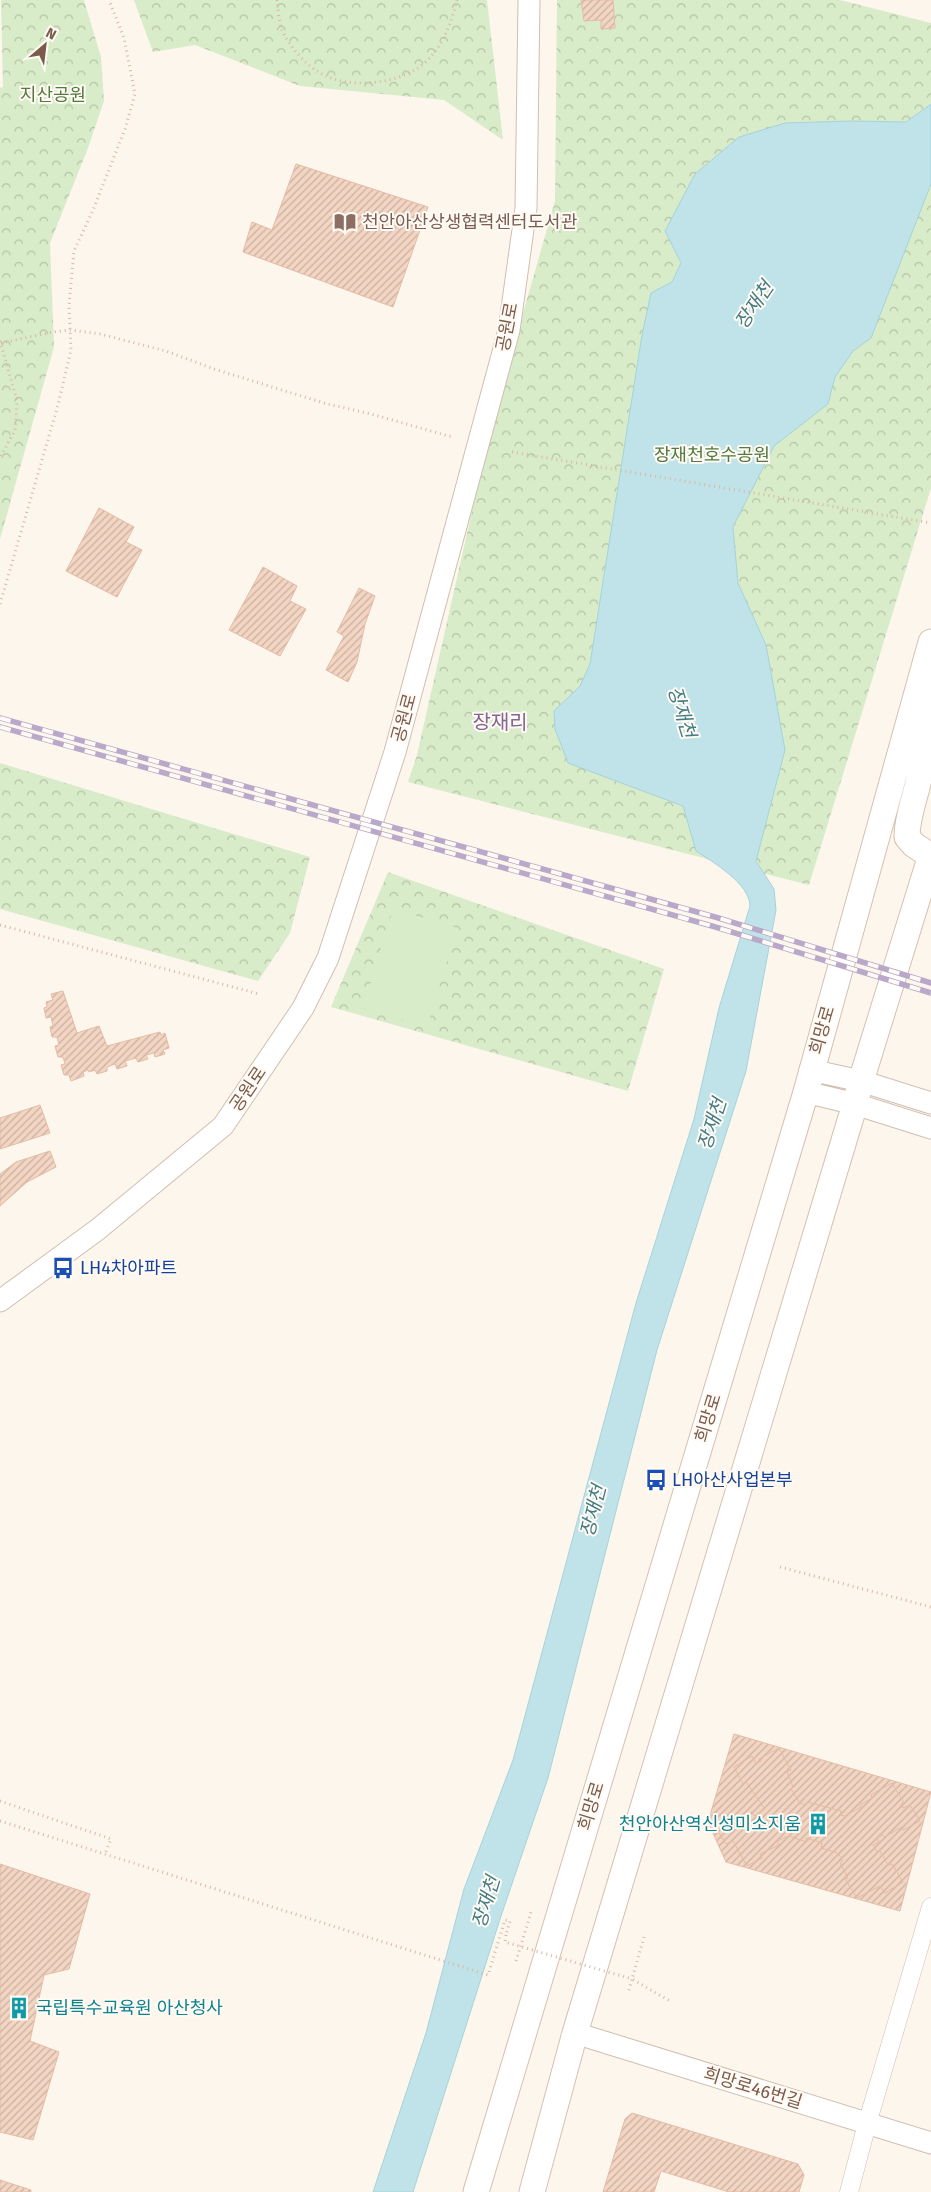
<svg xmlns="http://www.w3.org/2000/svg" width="931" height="2192" font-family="'Fira Sans','Noto Sans KR',sans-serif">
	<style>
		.park { fill: url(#park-crowns) }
		.pitch { fill: #d8ecc9 }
		.water { fill: #bfe3e8; stroke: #a5d3da }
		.building { fill: url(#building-hatch); stroke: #e6bba3 }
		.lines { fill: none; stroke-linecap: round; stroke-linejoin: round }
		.minor-casing { stroke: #d1beb0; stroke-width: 19 }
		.tertiary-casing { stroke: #d1beb0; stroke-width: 23 }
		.secondary-casing { stroke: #d6c0b0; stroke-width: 27 }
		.path { stroke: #d9b8a5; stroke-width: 3; stroke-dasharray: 1 4; stroke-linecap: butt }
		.minor { stroke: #fff; stroke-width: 18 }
		.tertiary { stroke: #fff; stroke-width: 21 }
		.secondary { stroke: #fff; stroke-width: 25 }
		.rail-casing { stroke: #b9a8c9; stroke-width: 5.5 }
		.rail { stroke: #fffaf3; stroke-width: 4; stroke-dasharray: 11; stroke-linecap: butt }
		.path-bridge { stroke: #d9b8a5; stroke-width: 3; stroke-dasharray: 1 4; stroke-linecap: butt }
		.labels { text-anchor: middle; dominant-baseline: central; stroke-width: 4; stroke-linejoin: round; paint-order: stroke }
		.park-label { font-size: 18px; fill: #537a41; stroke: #fffaf3 }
		.education-label { font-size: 18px; fill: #785e54; stroke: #fffaf3; text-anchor: start }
		.street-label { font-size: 18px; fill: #7a5c4d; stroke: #fffaf3 }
		.transit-label { font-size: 18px; fill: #164399; stroke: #fffaf3; text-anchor: start }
		.culture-label { font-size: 18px; fill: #0d838f; stroke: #fffaf3; text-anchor: end }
		.water-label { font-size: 19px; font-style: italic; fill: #437c86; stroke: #fffaf3 }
		.quarter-label { font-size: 20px; fill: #846695; stroke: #fffaf3 }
	</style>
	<defs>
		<pattern id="park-crowns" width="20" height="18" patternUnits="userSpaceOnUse" patternTransform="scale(1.25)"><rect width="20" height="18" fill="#d8ecc9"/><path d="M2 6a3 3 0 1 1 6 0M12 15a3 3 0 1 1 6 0" fill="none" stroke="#b4c2a5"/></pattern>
		<pattern id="building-hatch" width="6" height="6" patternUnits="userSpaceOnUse" patternTransform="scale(1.25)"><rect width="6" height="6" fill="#f3d5c3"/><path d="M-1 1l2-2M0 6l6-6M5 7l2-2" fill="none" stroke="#cab0a1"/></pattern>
	</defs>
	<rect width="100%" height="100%" fill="#fdf6ec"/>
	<path class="park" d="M1 0H84L101 57 104 101 88 148 50 243 54 347 0 539V88L3 87Z
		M134 0H487L503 140 444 100 300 86 195 45 153 52Z
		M557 0H840L931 23V488L809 885 408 782 417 755 477 489 515 341 555 201Z
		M0 763 310 857 290 933 258 981 0 909Z
		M388 872 664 969 628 1091 331 1007Z"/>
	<path class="pitch" d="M393 909 457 928 427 1027 363 1008Z"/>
	<path class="water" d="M931 104V184L871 338 853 351 835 377 828 404 774 446 733 527 738 583 766 645 785 750 756 861 774 889 776 910 746 1071 657 1350 548 1778 501 1916 413 2192H373L426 2033 464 1889 513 1760 636 1303 694 1119 719 1008 750 906C750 884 713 862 696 851L683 806 568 763 555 729 554 711 580 686 590 664 642 335 651 293 672 282 681 263 665 231 695 174 739 137 785 123 851 121 906 122Z"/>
	<path class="building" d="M581 0H613L615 28 601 29V20L584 21Z
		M296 164 428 207 393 307 243 252 252 222 272 230Z
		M99 508 134 527 126 542 142 550 117 597 66 571Z
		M263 567 297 586 290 601 306 609 280 656 229 630Z
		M359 588 375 596 365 624 357 662 348 682 326 670 344 636 337 632Z
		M63 991 77 1033 99 1026 107 1046 160 1032 161 1035 165 1033 169 1048 163 1050 165 1054 155 1057 154 1053 146 1055 148 1059 138 1062 136 1058 125 1061 127 1066 117 1069 115 1064 107 1067V1071L97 1074 95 1070 89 1072 88 1070 83 1072 84 1076 71 1081 69 1075H64L61 1065 65 1064 63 1057H58L55 1046 59 1045 57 1037H52L50 1027 53 1026 51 1017 46 1018 44 1008 47 1007 46 1002 53 1000 51 994Z
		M40 1105 50 1133 0 1149V1118Z
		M50 1151 56 1167 27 1182 0 1206V1174L16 1162Z
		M734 1734 931 1792 900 1911 726 1862 708 1822Z
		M779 1748 791 1770 787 1772 793 1787 791 1789 800 1803 806 1805 807 1802 841 1811 840 1815 845 1816 861 1807 860 1805 872 1798 871 1795 892 1783 904 1803 901 1804 903 1808 910 1805 920 1821 903 1830 901 1827 885 1837 883 1835 877 1838 879 1842 873 1845 877 1852 880 1851 888 1865 892 1864 903 1882 885 1893 880 1886 857 1898 845 1879 848 1878 840 1863 843 1861 838 1853 821 1848 822 1843 806 1838V1842L789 1836 777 1841 779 1845 760 1854 762 1858 747 1866 733 1841 726 1844 715 1827 735 1817 738 1821 752 1812 754 1816 765 1809 746 1782 743 1784 734 1767 752 1756 756 1764 761 1761 759 1759Z
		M0 1864 90 1894 69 1969 44 1975 30 2041 59 2052 33 2140 0 2132Z
		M632 2113 798 2164 804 2175 799 2192H729L661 2171 654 2192H603L625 2119Z
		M0 2180 31 2190V2192H0Z"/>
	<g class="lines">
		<g class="minor-casing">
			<path id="minor" d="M849 2192 867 2124 931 1907"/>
		</g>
		<g class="tertiary-casing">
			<path id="tertiary" d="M810 1070 861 1081 931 1103
				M806 1092 855 1104 931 1128
				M0 1301 97 1230 223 1126 303 1008 328 958 395 752 509 330 526 208 529 0
				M575 2033 931 2143"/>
		</g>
		<g class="secondary-casing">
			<path id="secondary" d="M924 697C924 724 925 753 919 779 915 798 907 817 907 837L914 845 931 856
				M476 2192 806 1092 931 642
				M532 2192 575 2033 855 1104 861 1081 931 855"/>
		</g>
		<path class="path" d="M277 0C278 9 279 21 282 30 290 48 308 68 326 76 352 88 394 84 418 68 440 53 451 25 457 0
			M0 341 17 401 15 430 0 458
			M1 343 53 332 71 330 100 334 166 351 214 369 324 403 371 414 452 437
			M512 452 931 523
			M0 604 58 405 71 350 69 305 74 251 93 210 125 129 135 94 124 38 109 0
			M0 925 259 994
			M780 1567 931 1607
			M0 1801 111 1839 105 1854
			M0 1821 488 1975 505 1920 510 1921 506 1935
			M644 1937 632 1979 670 2001
			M516 1961 532 1909"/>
		<use href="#minor" class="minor"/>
		<use href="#tertiary" class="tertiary"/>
		<use href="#secondary" class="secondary"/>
		<g class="rail-casing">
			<path id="rail" d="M0 718 715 917 931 983
				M0 727 712 926 931 993"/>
		</g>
		<use href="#rail" class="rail"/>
		<path class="path-bridge" d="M506 1935 505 1942 632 1979 628 1994"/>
	</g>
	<defs>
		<g id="library-bare" transform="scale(1.725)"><path d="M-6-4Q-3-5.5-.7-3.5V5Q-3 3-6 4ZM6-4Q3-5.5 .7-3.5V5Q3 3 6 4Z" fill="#8d6e63" stroke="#fffaf3" stroke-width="2.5" paint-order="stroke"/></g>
		<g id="bus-bare" transform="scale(1.725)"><path d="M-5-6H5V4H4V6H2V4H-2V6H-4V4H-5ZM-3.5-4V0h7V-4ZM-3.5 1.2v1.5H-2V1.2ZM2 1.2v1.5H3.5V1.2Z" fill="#1a4fb4" stroke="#fffaf3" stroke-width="2.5" paint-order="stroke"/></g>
		<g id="building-bare" transform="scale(1.725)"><path d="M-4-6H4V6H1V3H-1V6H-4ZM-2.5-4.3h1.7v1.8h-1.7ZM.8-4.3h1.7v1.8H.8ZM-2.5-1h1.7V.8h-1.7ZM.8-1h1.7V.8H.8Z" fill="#0f9aa8" stroke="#fffaf3" stroke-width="2.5" paint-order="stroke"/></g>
	</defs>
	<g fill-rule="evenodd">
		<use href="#library-bare" x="345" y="222"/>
		<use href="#bus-bare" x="63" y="1268"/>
		<use href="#bus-bare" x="656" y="1480"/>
		<use href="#building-bare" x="818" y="1824"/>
		<use href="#building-bare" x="19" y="2008"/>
	</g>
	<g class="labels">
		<g class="park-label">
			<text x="53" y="95">지산공원</text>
			<text x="712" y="455">장재천호수공원</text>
		</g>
		<g class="education-label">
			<text x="362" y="222">천안아산상생협력센터도서관</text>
		</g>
		<g class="street-label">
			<text transform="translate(507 327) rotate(-79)">공원로</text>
			<text transform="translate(404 718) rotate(-75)">공원로</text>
			<text transform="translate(822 1030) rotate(-74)">희망로</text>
			<text transform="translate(248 1089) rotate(-56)">공원로</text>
			<text transform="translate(708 1418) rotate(-73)">희망로</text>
			<text transform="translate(591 1806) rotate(-73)">희망로</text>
			<text transform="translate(753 2088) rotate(17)">희망로46번길</text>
		</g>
		<g class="transit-label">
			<text x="80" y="1268">LH4차아파트</text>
			<text x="672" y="1480">LH아산사업본부</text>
		</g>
		<g class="culture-label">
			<text x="801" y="1824">천안아산역신성미소지움</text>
			<text x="36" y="2008" text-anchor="start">국립특수교육원 아산청사</text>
		</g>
		<g class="water-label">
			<text transform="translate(754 305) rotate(-56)">장재천</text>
			<text transform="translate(682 712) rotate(73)">장재천</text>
			<text transform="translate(712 1124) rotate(-72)">장재천</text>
			<text transform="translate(593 1511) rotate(-76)">장재천</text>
			<text transform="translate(486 1902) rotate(-73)">장재천</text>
		</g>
		<g class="quarter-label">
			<text x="500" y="722">장재리</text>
		</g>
	</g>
	<g transform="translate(45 45) rotate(28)" stroke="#fffaf3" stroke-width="4" paint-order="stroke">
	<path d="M0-4L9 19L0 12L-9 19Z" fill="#7a5c4d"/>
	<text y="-8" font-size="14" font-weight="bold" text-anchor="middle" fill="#7a5c4d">N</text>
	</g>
</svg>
